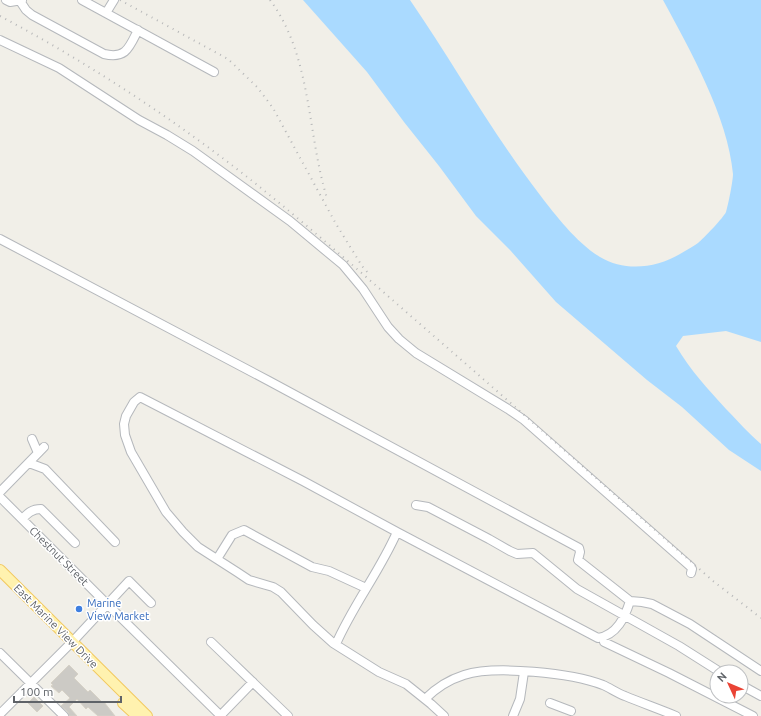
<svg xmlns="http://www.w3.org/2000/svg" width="761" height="716" font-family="Ubuntu,sans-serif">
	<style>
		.water { fill: #aadaff }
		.building { fill: #cccac5; stroke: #d6d1c6 }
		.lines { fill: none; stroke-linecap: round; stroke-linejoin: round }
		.minor-casing { stroke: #b5b8bc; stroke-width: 10 }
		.major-casing { stroke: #f2c960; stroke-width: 12 }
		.minor { stroke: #fff; stroke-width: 8 }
		.major { stroke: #fff2af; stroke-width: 10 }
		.rail { stroke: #b6b7b8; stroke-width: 2; stroke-dasharray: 1 5; stroke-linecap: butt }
		.shop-dot { fill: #3f7fe0; stroke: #fff; stroke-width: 1.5 }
		.labels { text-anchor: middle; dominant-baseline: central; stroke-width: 3; stroke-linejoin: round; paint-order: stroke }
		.street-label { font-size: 11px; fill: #5f6368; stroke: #fff }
		.shop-label { font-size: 11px; fill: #366cbe; stroke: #fff; text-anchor: start }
	</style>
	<rect width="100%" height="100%" fill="#f1efe8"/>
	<path class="water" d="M303 0H410C454 64 492 133 540 195 556 216 577 243 600 257 625 272 656 268 680 254 686 250 693 247 698 243 703 239 724 217 726 212 728 206 733 181 733 174 728 117 690 50 663 0H761V342L726 331 683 336 676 346C691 371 707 388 726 409 738 421 748 433 761 444V471L729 450 682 407 647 380 556 302 510 250 476 216 439 166 404 122 367 72Z"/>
	<path class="building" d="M69 665 78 674 74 678 88 692 90 690 103 703 104 702 115 716H98L88 707 86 709 77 699 69 707 77 716H69L68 712 61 706 70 698 62 690 59 693 51 686 53 685 51 683Z
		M34 697 43 706 37 712 28 703Z"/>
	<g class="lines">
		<g class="minor-casing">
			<path id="minor" d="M6 0 10 2 22 0
				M82 0 214 72
				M20 1 26 10 32 15 104 54C126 59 129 48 138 30
				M106 13 114 0
				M0 40 59 68 139 120 167 135 193 151 290 221 343 265 363 289 388 327 399 339 416 353 508 409 524 420 691 567 692 569 691 573
				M0 239 269 381 579 548 580 552 578 560 630 601C625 617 617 635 598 638L397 532C380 571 353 605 336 644
				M32 439 38 453
				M29 463 45 469 115 542
				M0 492 44 447
				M0 497 107 604 221 716
				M416 505 428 507 489 539 510 551 517 554 533 553 577 589 679 646 720 672
				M22 519C28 513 32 509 41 509L75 543
				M397 532 303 481 140 397 134 402 126 416 124 424 125 435 131 452 166 512 183 532 198 547 237 572 249 580 273 587 281 592 313 625 333 643 379 672 406 684 431 704 444 716
				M217 559 232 535 244 530 312 567 329 571 366 588
				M630 601 642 602 652 604 690 624 761 671
				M603 637 604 642 669 673 753 716
				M211 642 288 716
				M0 653 64 716
				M741 685 761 696
				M425 699C436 688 448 680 464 675 495 665 572 673 603 685 610 688 617 693 625 696 642 703 659 709 676 716
				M550 703 571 711
				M0 714 76 638 129 581 151 603
				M220 716 253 682
				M513 716 520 699 524 672"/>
		</g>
		<g class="major-casing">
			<path id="major" d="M0 570 147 716
				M123 703 137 716"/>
		</g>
		<use href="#minor" class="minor"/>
		<use href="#major" class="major"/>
		<path class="rail" d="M120 0 228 59 257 87 273 108 336 224 362 266 369 274
			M270 0C312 56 307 134 327 198
			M0 16C90 64 177 121 256 184 312 229 366 277 420 324 518 409 615 495 713 581L761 618"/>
	</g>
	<circle class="shop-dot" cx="79" cy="609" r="4"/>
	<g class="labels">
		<g class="street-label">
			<text transform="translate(59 556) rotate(45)">Chestnut Street</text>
			<text transform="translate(56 626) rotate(45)">East Marine View Drive</text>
		</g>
		<g class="shop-label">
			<text x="87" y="603">Marine<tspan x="87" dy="13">View Market</tspan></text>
		</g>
	</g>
	<g transform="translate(729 684) rotate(314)"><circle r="19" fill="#ffffff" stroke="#bfc1c3"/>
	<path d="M0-3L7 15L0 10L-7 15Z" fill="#ea4335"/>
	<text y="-6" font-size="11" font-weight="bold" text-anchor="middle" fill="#5f6368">N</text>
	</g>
	<path d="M14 696v6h107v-6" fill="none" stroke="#5f6368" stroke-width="2"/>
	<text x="20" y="696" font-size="12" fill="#5f6368" stroke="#ffffff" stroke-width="3" paint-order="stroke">100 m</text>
</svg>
